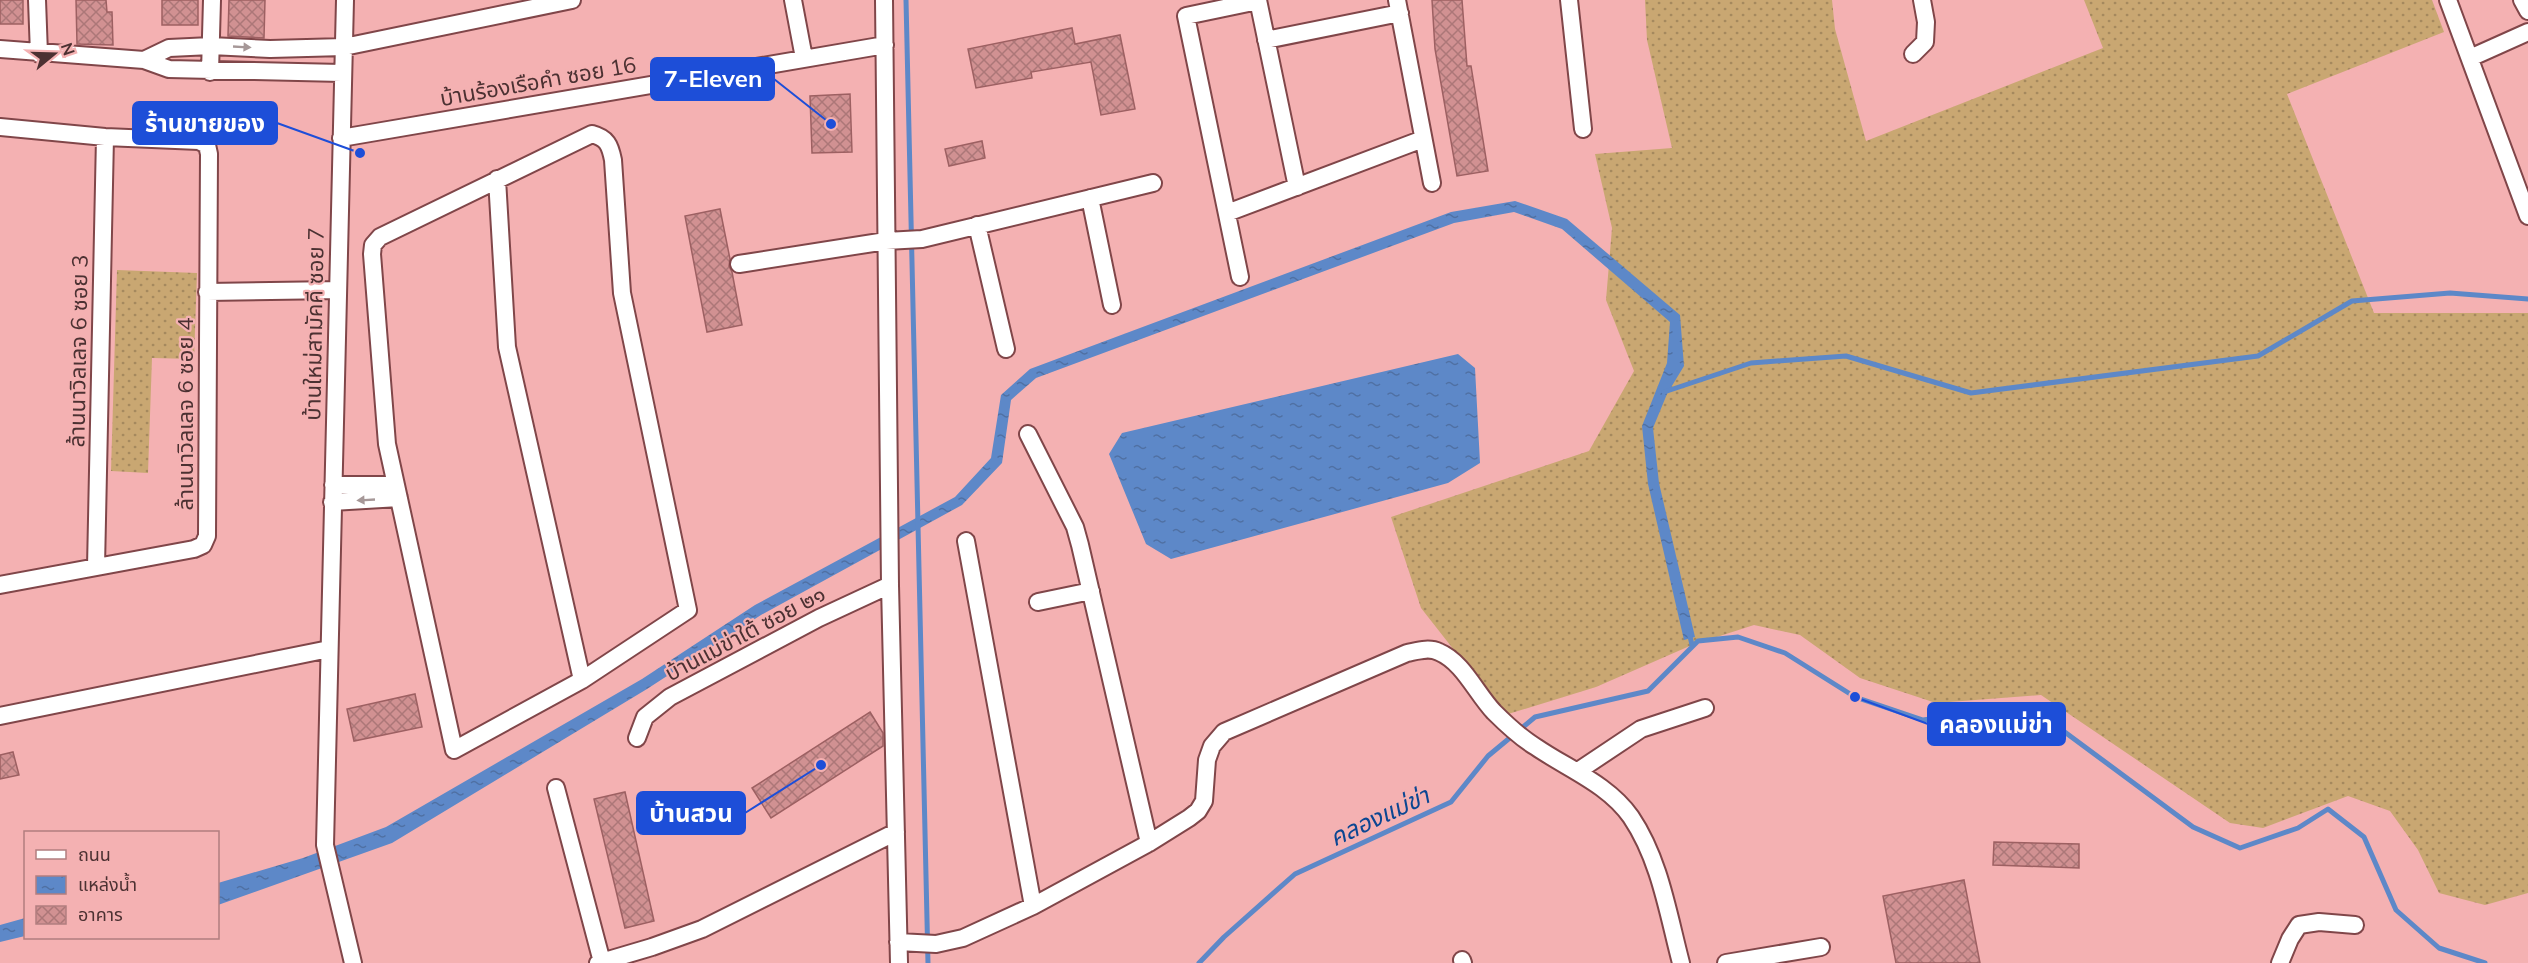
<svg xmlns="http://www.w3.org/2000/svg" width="2528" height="963" font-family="Mulish,'Noto Sans Thai',sans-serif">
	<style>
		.grass { fill: url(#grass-dots) }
		.water { fill: url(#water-ripples) }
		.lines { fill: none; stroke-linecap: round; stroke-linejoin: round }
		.stream { stroke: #5d88c8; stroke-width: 5 }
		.building { fill: url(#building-cross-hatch); stroke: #9d6062; stroke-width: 1.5 }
		.street-casing { stroke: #804649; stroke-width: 20 }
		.street { stroke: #fff; stroke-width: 16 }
		.oneway { fill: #a69898 }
		.labels { text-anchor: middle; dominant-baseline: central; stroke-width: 4.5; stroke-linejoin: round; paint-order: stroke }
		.street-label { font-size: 22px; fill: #4c3132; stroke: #f4b1b2 }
		.water-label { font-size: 24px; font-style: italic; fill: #0b4692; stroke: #f4b1b2 }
		.leader { fill: none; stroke: #1d4ed8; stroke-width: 2 }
		.callout-dot { fill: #1d4ed8; stroke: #f4b1b2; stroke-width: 2 }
		.callout { fill: #1d4ed8; stroke: #1d4ed8; stroke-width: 2 }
		.callout-label { font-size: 24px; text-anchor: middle; font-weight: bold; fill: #fff }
	</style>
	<defs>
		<pattern id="grass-dots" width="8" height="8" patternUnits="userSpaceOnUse" patternTransform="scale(1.5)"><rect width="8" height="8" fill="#c9a772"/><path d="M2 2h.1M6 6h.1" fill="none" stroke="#a5895e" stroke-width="1.8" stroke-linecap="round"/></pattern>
		<pattern id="water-ripples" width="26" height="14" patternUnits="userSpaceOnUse" patternTransform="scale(1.5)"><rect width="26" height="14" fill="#5d88c8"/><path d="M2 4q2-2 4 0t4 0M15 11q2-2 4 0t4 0" fill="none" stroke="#4f70a3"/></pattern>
		<pattern id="building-cross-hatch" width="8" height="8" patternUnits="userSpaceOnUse" patternTransform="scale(1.5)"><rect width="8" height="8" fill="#d19192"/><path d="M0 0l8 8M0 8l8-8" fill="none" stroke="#ac7778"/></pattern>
	</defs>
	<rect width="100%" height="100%" fill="#f4b1b2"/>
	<path class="grass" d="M1645 0H1832L1835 29 1866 141 2103 48 2084 0H2432L2444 32 2287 94 2374 313H2528V893L2485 905 2439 893 2418 850 2390 811 2348 796 2263 828 2230 823 2041 695 1936 703 1860 678 1800 635 1754 625 1692 645 1596 687 1505 715 1421 608 1391 517 1589 451 1634 371 1606 300 1612 228 1595 154 1672 148 1647 40Z
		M117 270 197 273 194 359 152 358 148 473 111 471Z"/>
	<path class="water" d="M1515 201 1567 219 1680 315 1684 366 1667 394 1653 428 1659 483 1695 637 1684 640 1648 484 1642 426 1667 363 1670 322 1562 229 1514 212 1454 223 1036 378 1011 400 1002 463 962 505 761 615 647 689 392 843 218 905V883L303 858 386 827 642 679 755 605 955 497 991 458 1001 395 1030 369 1451 212Z
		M1458 354 1475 368 1480 463 1448 483 1171 559 1146 544 1109 454 1122 433Z
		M25 918V936L0 942V925Z"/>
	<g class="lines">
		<path class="stream" d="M906 0 928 963
			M1664 392 1751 363 1846 356 1971 393 2258 356 2352 301 2450 293 2528 299
			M1689 632 1692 645
			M1199 963 1224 937 1295 874 1451 802 1488 756 1535 717 1648 691 1698 641 1738 637 1785 653 1855 697 1923 720 1987 711 2035 710 2193 827 2240 848 2298 828 2328 809 2364 837 2396 910 2439 948 2485 963"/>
	</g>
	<path class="building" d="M0 0H23V24H0Z
		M76 0H106L107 12H112L113 45 77 44Z
		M162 0H198V25H162Z
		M229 0H265L264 38 228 36Z
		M1432 0H1462L1467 66H1471L1488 171 1457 176 1435 49Z
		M1072 28 1075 44 1120 35 1135 109 1101 115 1091 62 1031 72 1032 78 976 88 968 49Z
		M850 94 852 152 812 153 810 96Z
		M982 141 985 158 949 166 945 149Z
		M720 209 730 259 729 266 732 272 742 325 707 332 685 216Z
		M415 694 422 727 354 741 347 709Z
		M870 712 883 733V746L771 818 752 788Z
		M13 752 19 775 0 779V755Z
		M625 792 654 921 625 928 594 799Z
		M1994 842 2079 844V868L1993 865Z
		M1964 880 1980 963H1896L1883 896Z"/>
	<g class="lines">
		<g class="street-casing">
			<path id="street" d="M37 0 39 54
				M345 0 325 845 353 963
				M793 0 804 58
				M884 0 890 585 899 963
				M1258 0 1297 187
				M1397 0 1432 183
				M1569 0 1583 129
				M2448 0 2528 216
				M2522 0 2528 11
				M1266 40 1400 13
				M0 49 144 60 169 69 342 73
				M1913 54 1925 42 1926 22 1922 0
				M2470 58 2528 32
				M144 60 169 48 211 46 270 49 344 47 572 0
				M210 72 212 0
				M0 127 105 137 199 141 207 145 209 154 207 536 203 545 194 549 0 585
				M592 134C607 138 610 145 613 160L622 293 688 610 582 680 454 750 387 444 372 254 373 245 380 237Z
				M341 138 885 45
				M497 179 507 347 582 680
				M1090 198 1112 305
				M1227 213 1423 139
				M977 225 1006 349
				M739 264 886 241 922 239 1153 183
				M1240 277 1186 16 1258 1
				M207 292 337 290
				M1028 434 1075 527 1080 545 1149 843
				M333 485H396
				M332 502 399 498
				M966 541 1033 906
				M96 567 105 137
				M1038 602 1091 591
				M0 716 329 649
				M637 738 645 717 670 697 819 618 890 585
				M1578 771 1641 729 1705 708
				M556 788 602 962
				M898 942 936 944 963 938 1033 906 1149 843 1189 818 1198 811 1204 801 1207 760 1212 746 1224 732 1407 653C1417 651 1429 647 1439 652 1463 662 1476 693 1494 712 1506 724 1521 738 1536 747 1568 769 1608 784 1631 817 1660 860 1668 914 1681 963
				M1462 960 1463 963
				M598 963 652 947 702 929 896 832
				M1726 963 1821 947
				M2280 963 2290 939 2299 925 2319 922 2355 925"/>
		</g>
		<use href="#street" class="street"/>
	</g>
	<defs><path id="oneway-solid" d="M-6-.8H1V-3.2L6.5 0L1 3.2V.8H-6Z" transform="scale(1.5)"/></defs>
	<g class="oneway">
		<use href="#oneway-solid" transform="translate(242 47) rotate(3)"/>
		<use href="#oneway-solid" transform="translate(366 500) rotate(177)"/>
	</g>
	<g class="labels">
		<g class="street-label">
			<text transform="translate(538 81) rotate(-10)">บ้านร้องเรือคำ ซอย 16</text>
			<text transform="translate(314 324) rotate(-89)">บ้านใหม่สามัคคี ซอย 7</text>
			<text transform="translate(78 351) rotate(-89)">ล้านนาวิลเลจ 6 ซอย 3</text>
			<text transform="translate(185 414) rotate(-90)">ล้านนาวิลเลจ 6 ซอย 4</text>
			<text transform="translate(745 633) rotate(-28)">บ้านแม่ข่าใต้ ซอย ๒๑</text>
		</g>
		<g class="water-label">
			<text transform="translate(1379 816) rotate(-25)">คลองแม่ข่า</text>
		</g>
	</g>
	<path class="leader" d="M831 124L774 79M360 153L277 123M1855 697L1928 724M821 765L745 813"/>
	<g class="callout-dot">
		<circle cx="831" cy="124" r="6"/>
		<circle cx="360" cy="153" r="6"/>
		<circle cx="1855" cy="697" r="6"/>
		<circle cx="821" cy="765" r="6"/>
	</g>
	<g class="callout">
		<rect x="651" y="58" width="123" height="42" rx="6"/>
		<rect x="133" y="102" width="144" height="42" rx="6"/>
		<rect x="1928" y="703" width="137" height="42" rx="6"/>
		<rect x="637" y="792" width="108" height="42" rx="6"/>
	</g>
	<g class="callout-label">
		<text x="713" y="87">7-Eleven</text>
		<text x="205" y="132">ร้านขายของ</text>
		<text x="1996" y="733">คลองแม่ข่า</text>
		<text x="691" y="822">บ้านสวน</text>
	</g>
	<rect x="24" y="831" width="195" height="108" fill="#f4b1b2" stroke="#b17e7f" stroke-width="1.5"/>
	<rect x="36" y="850" width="30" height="9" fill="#ffffff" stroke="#b17e7f" stroke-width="1.5"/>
	<text x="78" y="861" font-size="18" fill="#4c3132">ถนน</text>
	<rect x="36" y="876" width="30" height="18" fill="url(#water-ripples)" stroke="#b17e7f" stroke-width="1.5"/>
	<text x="78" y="891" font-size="18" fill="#4c3132">แหล่งน้ำ</text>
	<rect x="36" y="906" width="30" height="18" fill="url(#building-cross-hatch)" stroke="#b17e7f" stroke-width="1.5"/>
	<text x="78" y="921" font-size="18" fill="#4c3132">อาคาร</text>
	<g transform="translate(54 54) rotate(71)" stroke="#f4b1b2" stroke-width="4.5" paint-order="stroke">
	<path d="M0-4.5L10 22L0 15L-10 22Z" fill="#4c3132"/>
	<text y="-9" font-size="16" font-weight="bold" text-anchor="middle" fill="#4c3132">N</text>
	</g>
</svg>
